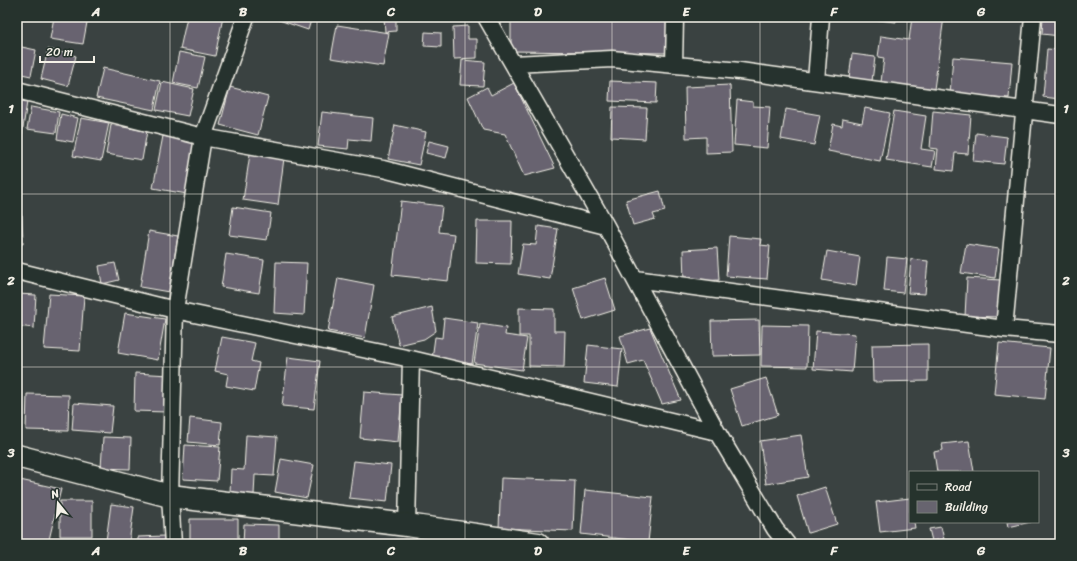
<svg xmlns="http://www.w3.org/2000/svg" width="1077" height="561" font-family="Sriracha,sans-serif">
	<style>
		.building { fill: #67646f; stroke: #f4f1e8 }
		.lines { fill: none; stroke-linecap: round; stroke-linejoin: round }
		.street-casing { stroke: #f4f1e8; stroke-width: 19 }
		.secondary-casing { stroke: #f4f1e8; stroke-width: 25 }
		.street { stroke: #26332d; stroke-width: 16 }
		.secondary { stroke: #26332d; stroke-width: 22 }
		.grid { fill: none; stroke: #f4f1e8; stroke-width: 1; stroke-opacity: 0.55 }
		.neatline { fill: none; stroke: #f4f1e8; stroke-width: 1.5 }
		.grid-label { font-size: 13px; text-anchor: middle; font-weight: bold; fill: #f4f1e8 }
	</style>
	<rect width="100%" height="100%" fill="#3a4241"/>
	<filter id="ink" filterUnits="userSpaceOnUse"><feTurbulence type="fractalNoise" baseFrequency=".025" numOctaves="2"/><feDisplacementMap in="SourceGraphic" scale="8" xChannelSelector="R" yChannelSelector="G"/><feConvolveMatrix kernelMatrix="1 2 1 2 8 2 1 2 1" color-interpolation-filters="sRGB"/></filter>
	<g filter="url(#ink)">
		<path class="building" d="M54 17H88L83 44 50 39Z
			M187 17H223L215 56 180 49Z
			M270 17H312L308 30Z
			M384 17H396V31L385 32Z
			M511 17H668L667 53 511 51Z
			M861 17H896V22L861 18Z
			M912 17H944L934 89 881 82 884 58 878 57 881 36 909 40Z
			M1043 17H1060V36L1042 34Z
			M337 25 389 33 383 66 331 58Z
			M468 26V39H477V58L454 59 453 27Z
			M425 32 441 33V47L424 46Z
			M17 46 36 50 31 76 17 73Z
			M48 49 76 56 68 86 41 79Z
			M1047 49 1060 50V99L1043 97Z
			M179 52 205 57 198 88 173 83Z
			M852 54 875 57 872 81 849 78Z
			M953 57 1012 62 1009 98 950 94Z
			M462 60 485 62 483 86 460 85Z
			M103 68 160 81 154 110 96 98Z
			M610 81 657 83 656 103 609 101Z
			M162 82 194 89 188 116 156 110Z
			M514 83 555 168 524 176 505 134 483 130 468 97 487 87 491 95Z
			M730 85 732 152 706 153V137L686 138 685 87Z
			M230 87 268 97 258 135 220 125Z
			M17 100 27 102 22 134 17 133Z
			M737 100 753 102V106L770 107 767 148 734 145Z
			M31 107 59 112 56 133 27 129Z
			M612 107 647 108 645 139 611 137Z
			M865 108 890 113 880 161 828 151 833 124 842 126 843 119 862 123Z
			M786 109 820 115 814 145 781 139Z
			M894 111 926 116 921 149 935 151 932 167 886 160Z
			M933 111 971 115 968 154 955 153 953 171 936 169 938 149 930 148Z
			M322 112 373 118 371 141 349 139 348 149 318 146Z
			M61 114 78 118 73 142 57 139Z
			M81 118 109 123 101 161 73 156Z
			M111 125 147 131 142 160 106 154Z
			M395 125 426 132 419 165 388 159Z
			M976 133 1007 137 1004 164 973 161Z
			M163 136 197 143 187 194 153 188Z
			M429 141 449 146 446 158 426 153Z
			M250 154 284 158 278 205 243 200Z
			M660 191 665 211 653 214 655 219 633 225 626 200Z
			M401 201 442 206 439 232 454 234 448 281 392 275Z
			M233 207 271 213 267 240 229 235Z
			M17 215H22L23 244H17Z
			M477 221H512L511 264 476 263Z
			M538 226 558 229 550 279 518 274 523 244 536 245Z
			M149 231 178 236 169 292 140 287Z
			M729 236 761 239 760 245 770 246 767 279 726 276Z
			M966 244 999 249 995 278 961 273Z
			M717 248 719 280 684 282 683 250Z
			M827 251 860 257 856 286 822 280Z
			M226 254 264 260 259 293 221 287Z
			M887 257 907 259 903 293 884 291Z
			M911 259 928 261 925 294 908 293Z
			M276 262 307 263 304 315 274 313Z
			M115 263 119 280 102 284 99 266Z
			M338 278 374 285 365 338 328 331Z
			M605 278 615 310 583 320 573 288Z
			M967 278 1001 280 999 317 965 316Z
			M17 294 36 295 34 328 17 326Z
			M49 294 84 296 80 351 44 349Z
			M432 307 436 331 424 339 399 345 392 317Z
			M519 308 554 309V331H565L564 367 529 366V336H519Z
			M125 313 165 319 158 360 118 353Z
			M444 318 478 323 472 364 432 359 435 337 442 338Z
			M759 320 760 355 712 356 711 321Z
			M480 324 506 328 505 335 527 338 522 370 474 363Z
			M762 325 808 326 807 367 761 366Z
			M650 328 681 400 662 404 643 360 628 364 620 336Z
			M816 331 855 334 852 372 813 369Z
			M222 337 255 343 251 361 259 363 254 391 226 386 228 374 215 371Z
			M999 343 1050 348 1045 399 994 394Z
			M928 344V381L873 382 872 345Z
			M588 345 622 349 618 387 584 383Z
			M288 357 320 361 314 409 282 406Z
			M135 373 169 375 167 412 134 411Z
			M766 378 778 415 742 426 730 389Z
			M364 392 402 395 398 442 360 438Z
			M27 394 69 395 68 431 26 430Z
			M74 403 113 406 110 433 72 430Z
			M190 418 222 422 220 445 188 442Z
			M246 435 277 437 274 476 255 475 254 495 230 493 231 469 244 470Z
			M801 435 808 477 766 484 760 441Z
			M103 437 131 438 130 469 101 468Z
			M969 441 974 472H937L934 452 943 450 942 444Z
			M185 445 220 447 217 481 183 479Z
			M281 459 314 465 307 498 275 492Z
			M354 461 391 465 387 502 349 498Z
			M501 478 575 481 573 531 499 528Z
			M20 480 61 489 48 544H29L17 541V493Z
			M825 487 837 524 808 533 797 496Z
			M585 490 653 497 648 542 581 534Z
			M910 498V522H914L915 528 880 532 876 502Z
			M60 501H92V536H60Z
			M111 504 134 507 129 543 106 541Z
			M190 519H238V544H190Z
			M1007 522H1031L1008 527Z
			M244 524 279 525V544H243Z
			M941 527 944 539 932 541 929 529Z
			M164 536V544H138V537Z"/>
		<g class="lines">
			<g class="street-casing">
				<path id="street" d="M486 17 606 226 717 432 775 529 787 544
					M514 64 612 59 740 71 1060 115
					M674 65 675 17
					M816 81 821 17
					M17 90 203 137 383 169 606 226
					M17 271 175 310 411 359 717 432
					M635 279 1004 329 1060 334
					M1004 329 1033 17
					M407 525 411 359
					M173 544 170 496 175 310 203 137 246 17"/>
			</g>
			<g class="secondary-casing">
				<path id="secondary" d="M17 456 170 496 407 525 538 544"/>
			</g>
			<use href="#street" class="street"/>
			<use href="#secondary" class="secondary"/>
		</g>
	</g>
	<path class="grid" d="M170 17V544M317 17V544M465 17V544M612 17V544M760 17V544M907 17V544M17 194H1060M17 367H1060"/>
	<rect width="1077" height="561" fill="none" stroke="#26332d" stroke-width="44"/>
	<rect x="909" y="471" width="130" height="52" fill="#26332d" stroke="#787f78"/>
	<rect x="917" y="484" width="20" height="6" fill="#26332d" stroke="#787f78"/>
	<text x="945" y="491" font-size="12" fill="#f4f1e8">Road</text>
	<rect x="917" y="501" width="20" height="12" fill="#67646f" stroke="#787f78"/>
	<text x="945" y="511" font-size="12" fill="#f4f1e8">Building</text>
	<g transform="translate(58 503) rotate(343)" stroke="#26332d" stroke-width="3" paint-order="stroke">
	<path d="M0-3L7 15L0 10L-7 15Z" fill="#f4f1e8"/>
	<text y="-6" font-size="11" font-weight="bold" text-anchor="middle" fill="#f4f1e8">N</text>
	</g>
	<path d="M40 56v6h54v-6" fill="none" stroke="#f4f1e8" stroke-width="2"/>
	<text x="46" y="56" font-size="12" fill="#f4f1e8" stroke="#26332d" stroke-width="3" paint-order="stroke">20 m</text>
	<rect x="22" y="22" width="1033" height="517" class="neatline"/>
	<g class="grid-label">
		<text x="96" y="16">A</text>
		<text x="243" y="16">B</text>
		<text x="391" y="16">C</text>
		<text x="538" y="16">D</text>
		<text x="686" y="16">E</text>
		<text x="834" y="16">F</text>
		<text x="981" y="16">G</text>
		<text x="11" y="113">1</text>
		<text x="1066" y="113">1</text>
		<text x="11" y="285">2</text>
		<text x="1066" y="285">2</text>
		<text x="11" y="457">3</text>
		<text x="1066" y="457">3</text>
		<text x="96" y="555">A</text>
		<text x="243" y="555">B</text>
		<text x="391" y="555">C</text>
		<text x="538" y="555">D</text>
		<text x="686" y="555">E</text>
		<text x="834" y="555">F</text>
		<text x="981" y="555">G</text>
	</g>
</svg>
